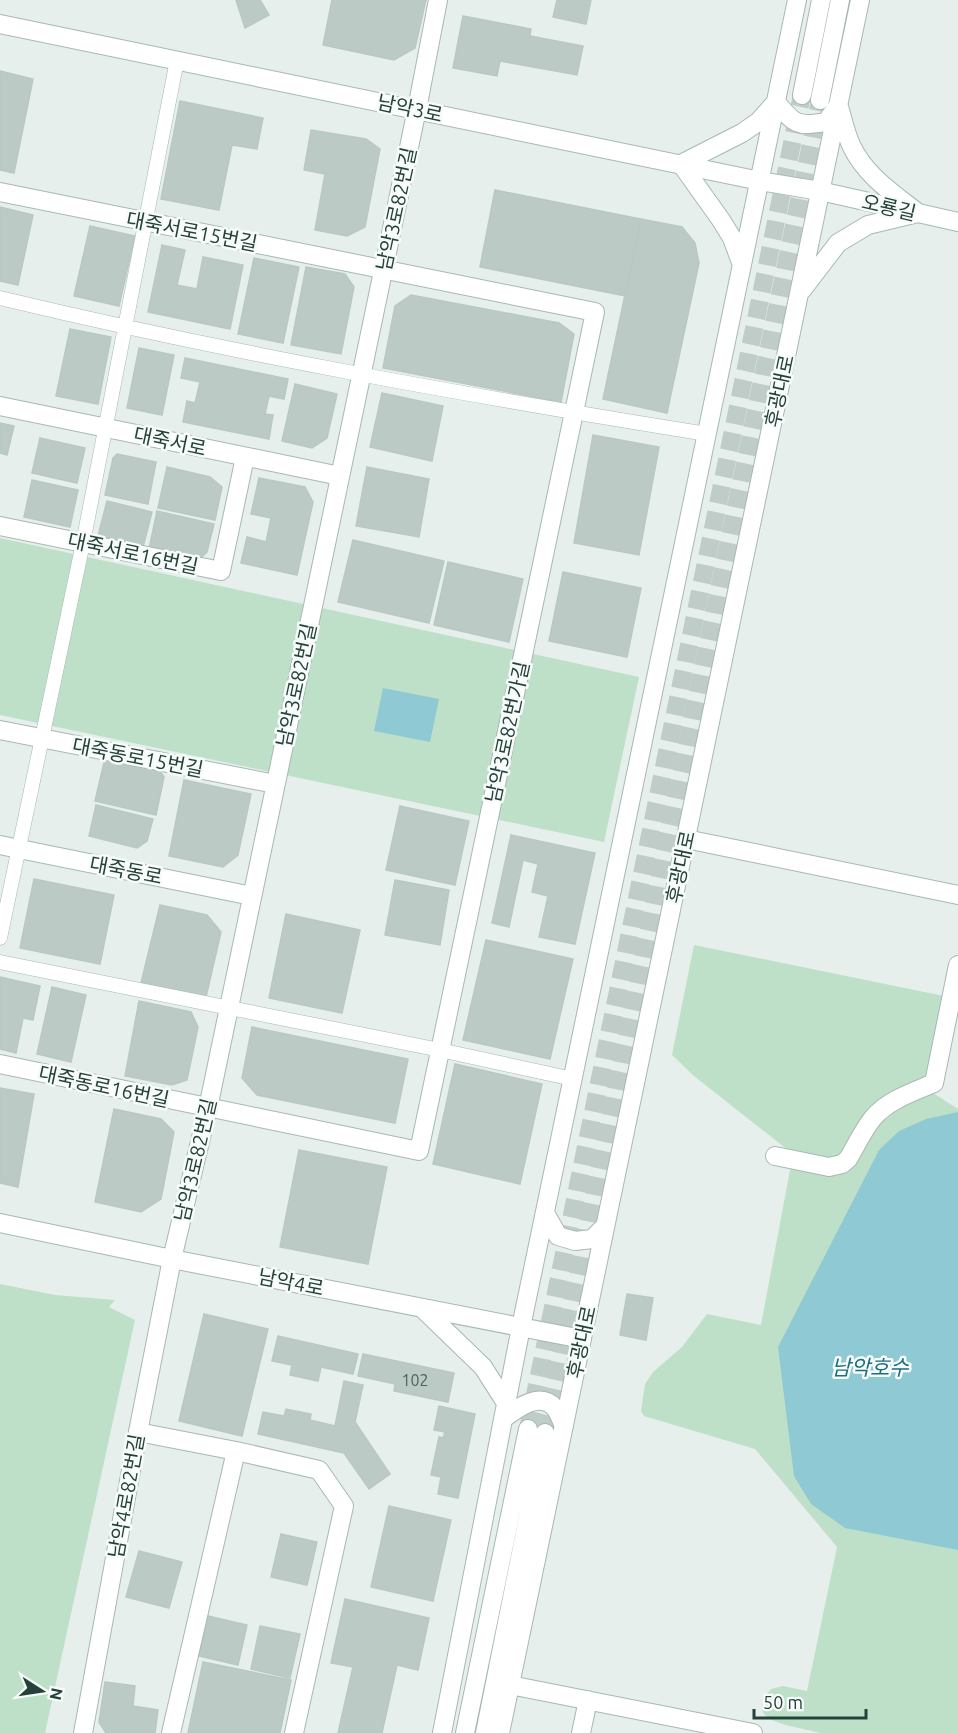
<svg xmlns="http://www.w3.org/2000/svg" width="958" height="1733" font-family="Ubuntu,'Noto Sans KR',sans-serif">
	<style>
		.green { fill: #bfe0c8 }
		.water { fill: #8ec9d4 }
		.building { fill: #bbcac4; stroke: #b8c9c2; stroke-width: 1.5 }
		.lines { fill: none; stroke-linecap: round; stroke-linejoin: round }
		.tertiary-tunnel { stroke: #bfccc8; stroke-width: 18; stroke-dasharray: 18 9; stroke-linecap: butt }
		.pedestrian-casing { stroke: #a8b8b2; stroke-width: 15 }
		.minor-casing { stroke: #a8b8b2; stroke-width: 20 }
		.tertiary-casing { stroke: #a8b8b2; stroke-width: 20 }
		.pedestrian { stroke: #fff; stroke-width: 14 }
		.minor { stroke: #fff; stroke-width: 18 }
		.tertiary { stroke: #fff; stroke-width: 18 }
		.labels { text-anchor: middle; dominant-baseline: central; stroke-width: 5; stroke-linejoin: round; paint-order: stroke }
		.number-label { font-size: 16px; fill: #4a645c }
		.street-label { font-size: 20px; fill: #24423a; stroke: #f7fbf9 }
		.water-label { font-size: 21px; font-style: italic; fill: #1c6f80; stroke: #f7fbf9 }
	</style>
	<rect width="100%" height="100%" fill="#e6efeb"/>
	<path class="green" d="M0 538 639 677 604 842 0 715Z
		M694 945 944 996 930 1091 958 1109V1733H821L785 1725 769 1719 763 1713 762 1705 766 1695 771 1689 783 1686 807 1691 837 1547 755 1449 644 1416 641 1411 645 1384 653 1372 682 1347 707 1314 761 1325 793 1154 694 1076 672 1055Z
		M0 1284 55 1295 115 1300 109 1307 135 1320 45 1733H0Z"/>
	<path class="water" d="M383 688 439 699 430 742 374 731Z
		M958 1112V1550L845 1528 811 1504 794 1476 778 1347 879 1150 899 1131 926 1119Z"/>
	<path class="building" d="M236 0H260L269 15 245 28Z
		M332 0H426L415 48 394 60 323 45Z
		M557 0H591L586 24 553 17Z
		M463 16 531 29 530 36 583 46 577 75 500 61 497 76 453 68Z
		M0 71 33 79 14 173 0 170Z
		M180 101 263 118 257 149 232 145 219 210 161 199Z
		M311 130 366 139 380 149 365 227 347 236 315 230 325 174 304 170Z
		M495 190 641 219 626 296 480 267Z
		M0 207 33 215 18 285 0 281Z
		M641 219 682 227 695 243 699 263 667 413 603 399Z
		M90 226 135 236 119 306 74 296Z
		M162 245 185 250 177 285 197 289 203 257 243 265 230 329 148 312Z
		M254 258 299 267 283 343 238 334Z
		M306 267 345 274 354 287 341 354 291 345Z
		M411 295 559 323 574 334 561 402 383 368 395 306Z
		M70 329 111 337 98 404 56 396Z
		M139 348 174 355 162 415 127 408Z
		M185 358 288 379 284 399 269 396 265 414 273 415 269 439 183 422 187 401 195 403 200 382 181 378Z
		M295 384 337 394 327 438 312 448 282 441Z
		M382 393 443 406 432 461 370 447Z
		M0 423 14 426 7 455 0 453Z
		M593 435 659 447 639 555 574 543Z
		M40 438 85 448 77 483 32 473Z
		M117 454 156 462 148 504 105 495 113 458Z
		M167 467 210 477 222 487 215 520 158 508Z
		M367 467 429 479 419 537 356 526Z
		M259 478 305 487 313 502 297 575 241 563 247 537 266 542 271 518 251 514Z
		M32 480 78 490 70 527 24 517Z
		M107 501 152 512 143 547 98 536Z
		M157 511 214 524 207 552 198 560 149 549Z
		M353 540 444 561 429 623 338 602Z
		M448 562 523 579 509 642 434 625Z
		M563 572 641 588 627 657 549 641Z
		M106 754 156 765 164 777 156 815 95 801Z
		M184 780 251 794 238 855 223 867 169 856Z
		M96 805 153 819 147 841 137 848 89 836Z
		M400 806 469 821 455 885 386 870Z
		M511 835 595 853 575 944 539 937 548 896 532 892 538 864 523 860 509 927 492 923Z
		M34 879 114 895 100 964 20 948Z
		M395 880 449 890 440 945 385 935Z
		M160 905 207 915 221 932 206 997 141 983Z
		M286 914 360 930 342 1013 269 998Z
		M486 940 573 959 550 1059 463 1040Z
		M0 977 40 986 33 1020 23 1018 16 1053 0 1049Z
		M52 987 86 995 71 1062 37 1054Z
		M139 1001 191 1012 198 1027 187 1080 172 1085 125 1076Z
		M252 1027 408 1059 395 1123 257 1095 242 1078Z
		M455 1064 542 1084 520 1184 433 1164Z
		M0 1088 34 1094 18 1187 0 1183Z
		M114 1109 161 1119 174 1132 161 1199 141 1212 95 1202Z
		M299 1150 387 1167 368 1264 280 1247Z
		M627 1294 653 1298 646 1340 620 1335Z
		M204 1314 268 1329 242 1436 179 1421Z
		M278 1336 358 1354 353 1374 321 1367 318 1381 290 1375 292 1365 272 1361Z
		M363 1354 454 1373 448 1402 394 1391 395 1384 358 1376Z
		M344 1381 363 1385 355 1422 390 1474 369 1489 344 1453 258 1434 263 1412 284 1416 286 1409 311 1414 310 1420 335 1426Z
		M439 1406 475 1414 458 1498 438 1494 441 1477 431 1475 439 1437 443 1438 445 1432 434 1430Z
		M389 1506 451 1520 433 1601 371 1587Z
		M281 1534 317 1542 307 1585 271 1577Z
		M139 1551 182 1562 169 1608 126 1597Z
		M345 1599 429 1618 418 1670 397 1665 382 1733H338L353 1667 331 1663Z
		M208 1616 247 1625 238 1665 199 1656Z
		M260 1626 300 1634 290 1678 251 1669Z
		M203 1662 291 1680 280 1733H188Z
		M105 1682 135 1686 133 1706 158 1710 155 1733H106L99 1722Z"/>
	<g class="lines">
		<path class="tertiary-tunnel" d="M528 1429 802 95
			M545 1433 820 100"/>
		<g class="pedestrian-casing">
			<path id="pedestrian" d="M0 298C234 354 470 396 707 434
				M0 938 83 543 177 60
				M0 962 440 1050 573 1079"/>
		</g>
		<g class="minor-casing">
			<path id="minor" d="M417 109 438 0
				M820 191 958 222
				M0 192 595 312 419 1151 0 1064
				M0 526 221 571 245 457
				M0 730 275 784
				M686 839 958 895
				M775 1156 829 1167 842 1164 848 1159C856 1146 863 1130 873 1118 888 1100 913 1092 934 1083L958 965
				M138 1432 236 1451 319 1470 344 1506 294 1733
				M510 1685 753 1733
				M171 1733 236 1451
				M581 1733 588 1700"/>
		</g>
		<g class="tertiary-casing">
			<path id="tertiary" d="M0 24 760 181 820 191
				M802 95 821 0
				M820 100 840 0
				M839 107C843 120 846 135 852 147 866 176 894 194 918 213
				M742 265 732 238 721 220 681 164 742 133 758 122 776 102C794 124 797 127 826 122L837 107
				M802 290 838 243 868 225 918 213
				M0 406 340 476
				M0 845 252 896
				M545 1213 558 1236 575 1241 592 1239 605 1226
				M0 1223 172 1259 582 1339
				M422 1308 483 1367 506 1403
				M503 1419C516 1409 540 1390 555 1408 559 1413 561 1420 564 1426
				M83 1733 138 1432 172 1259 208 1108 417 109
				M442 1733 521 1327 797 0
				M465 1733 528 1429
				M485 1733 545 1433
				M500 1733 860 0"/>
		</g>
		<use href="#pedestrian" class="pedestrian"/>
		<use href="#minor" class="minor"/>
		<use href="#tertiary" class="tertiary"/>
	</g>
	<g class="labels">
		<g class="number-label">
			<text x="415" y="1380">102</text>
		</g>
		<g class="street-label">
			<text transform="translate(410 108) rotate(12)">남악3로</text>
			<text transform="translate(889 207) rotate(13)">오룡길</text>
			<text transform="translate(396 209) rotate(-78)">남악3로82번길</text>
			<text transform="translate(192 231) rotate(11)">대죽서로15번길</text>
			<text transform="translate(779 391) rotate(-78)">후광대로</text>
			<text transform="translate(170 441) rotate(12)">대죽서로</text>
			<text transform="translate(133 553) rotate(12)">대죽서로16번길</text>
			<text transform="translate(296 685) rotate(-78)">남악3로82번길</text>
			<text transform="translate(507 732) rotate(-78)">남악3로82번가길</text>
			<text transform="translate(138 757) rotate(11)">대죽동로15번길</text>
			<text transform="translate(680 867) rotate(-78)">후광대로</text>
			<text transform="translate(126 870) rotate(11)">대죽동로</text>
			<text transform="translate(104 1086) rotate(12)">대죽동로16번길</text>
			<text transform="translate(195 1160) rotate(-77)">남악3로82번길</text>
			<text transform="translate(291 1282) rotate(11)">남악4로</text>
			<text transform="translate(581 1342) rotate(-78)">후광대로</text>
			<text transform="translate(126 1496) rotate(-80)">남악4로82번길</text>
		</g>
		<g class="water-label">
			<text x="870" y="1367">남악호수</text>
		</g>
	</g>
	<g transform="translate(42 1691) rotate(102)" stroke="#f7fbf9" stroke-width="4.5" paint-order="stroke">
	<path d="M0-4.5L10 22L0 15L-10 22Z" fill="#24423a"/>
	<text y="-9" font-size="16" font-weight="bold" text-anchor="middle" fill="#24423a">N</text>
	</g>
	<path d="M754 1709v9h112v-9" fill="none" stroke="#24423a" stroke-width="3"/>
	<text x="763" y="1709" font-size="18" fill="#24423a" stroke="#f7fbf9" stroke-width="4.5" paint-order="stroke">50 m</text>
</svg>
